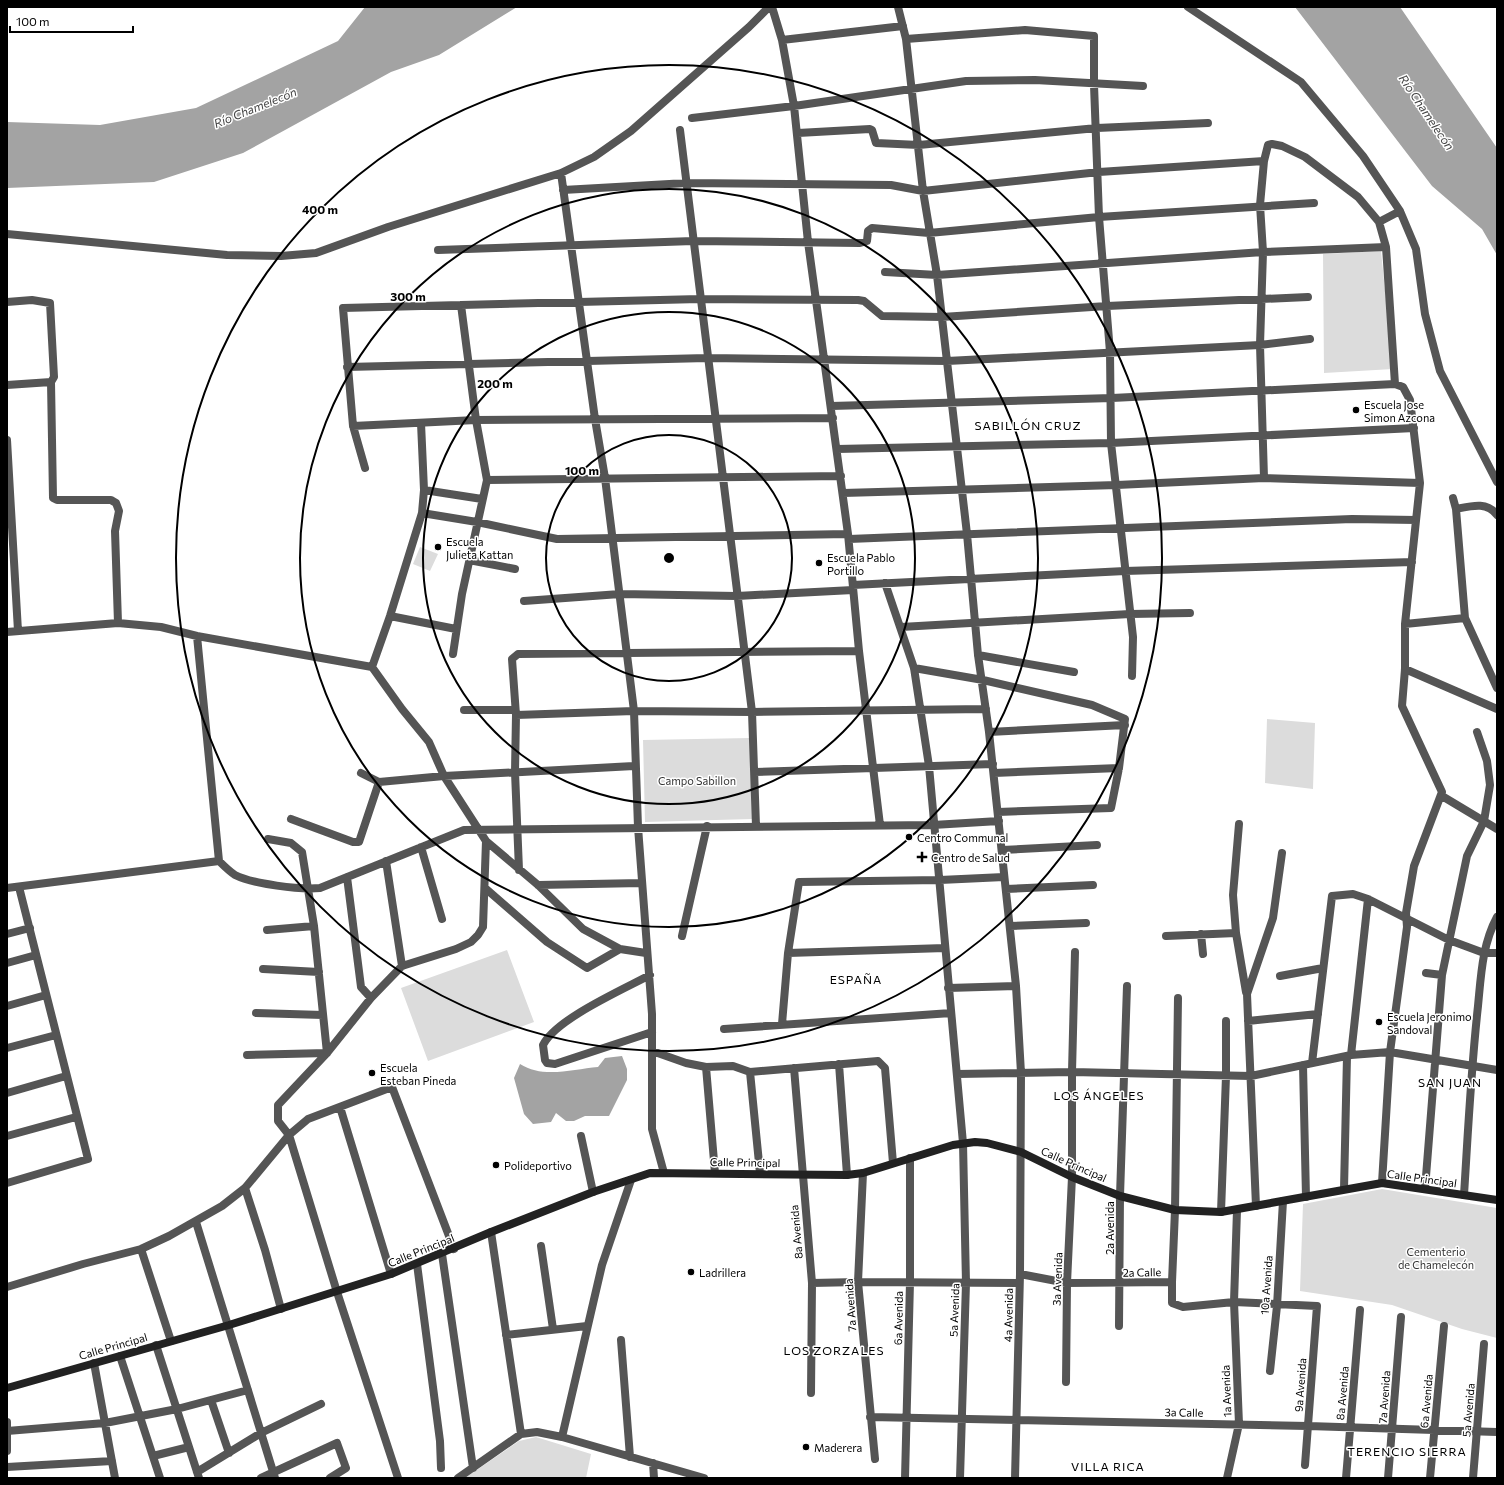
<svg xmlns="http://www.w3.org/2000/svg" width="1504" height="1485" font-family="Commissioner,sans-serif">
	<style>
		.green { fill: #dcdcdc }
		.water { fill: #a3a3a3 }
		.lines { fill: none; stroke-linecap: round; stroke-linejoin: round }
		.street { stroke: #555; stroke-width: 8 }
		.secondary { stroke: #222; stroke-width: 8 }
		.ring { fill: none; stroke: #000; stroke-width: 2 }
		.poi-dot { fill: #000; stroke: #fff; stroke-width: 1.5 }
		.labels { text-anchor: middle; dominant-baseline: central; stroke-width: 3; stroke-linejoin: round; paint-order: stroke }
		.poi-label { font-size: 11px; fill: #000; stroke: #fff; text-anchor: start }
		.park-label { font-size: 11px; fill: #333; stroke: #fff }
		.street-label { font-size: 11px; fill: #000; stroke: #fff }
		.water-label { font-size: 12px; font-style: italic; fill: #444; stroke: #fff }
		.neighbourhood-label { font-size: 12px; letter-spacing: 1px; fill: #000; stroke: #fff }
		.centre { fill: #000; stroke: #fff; stroke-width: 2 }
		.ring-label { font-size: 12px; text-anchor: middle; font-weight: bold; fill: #000; stroke: #fff; stroke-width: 3; stroke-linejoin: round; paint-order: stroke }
	</style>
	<rect width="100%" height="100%" fill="#fff"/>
	<path class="green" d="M1381 251 1393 369 1324 373 1323 254Z
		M420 547 438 554 430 571 413 564Z
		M1267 719 1315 723 1313 789 1265 783Z
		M750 738 752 819 645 822 643 740Z
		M507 950 534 1022 428 1061 401 988Z
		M1382 1189 1497 1208V1338L1462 1329 1392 1305 1300 1291 1303 1204Z
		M536 1437 591 1454 586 1478H465L519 1441Z"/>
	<path class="water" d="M365 7H517L439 55 391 72 243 153 154 182 7 188V122L100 125 196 108 338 41Z
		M1295 7H1400L1497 148V255L1482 229 1432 186Z
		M622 1056 627 1069V1080L609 1116H585L574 1121H566L556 1113 551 1122 533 1124 524 1114 514 1078 520 1064C543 1079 573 1069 598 1067L605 1058Z"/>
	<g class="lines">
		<path class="street" d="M772 7 782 40 794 106 808 242 848 534 859 651 880 825
			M898 7 906 39 923 191 937 275 967 534 978 655 989 732 1016 986 1021 1073 1020 1274 1015 1478
			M1188 7 1301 82 1363 156 1400 211
			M906 39 1025 30 1094 36V85L1099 217 1110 352 1111 443 1133 637 1132 676
			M782 40 903 26
			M692 118 794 106 966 81 1035 80 1143 86
			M680 130 752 712 756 826
			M798 133 870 129 872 130 876 143 919 145 1097 128 1208 123
			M561 173 595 419 605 478 634 711 638 827 652 1014V1129L664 1173
			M563 190 687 183 891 185 923 191 1099 172 1264 161
			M1379 222 1400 211 1416 249 1425 314 1440 371 1497 482
			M7 234 227 255 281 256 316 253 388 227 561 173 594 157 631 131 749 27 769 7
			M438 250 693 241 860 243 867 241 868 231 872 228 929 233 1099 217 1314 203
			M885 272 937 275 1263 252 1386 247
			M7 302 32 300 50 303 54 377 51 382 7 385
			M347 367 707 358 947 361 1260 345 1310 339
			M51 382 53 498 57 500H111L116 503 119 511 115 531 118 623
			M831 406 1112 398 1395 384 1403 387 1410 400 1420 483 1405 624V669L1402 706 1442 792 1414 866 1406 913 1407 927 1390 1052 1382 1183
			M353 426 476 420 833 418
			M7 440 18 631
			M837 449 1111 443 1414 428
			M365 468 353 426 343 308 700 299 858 300 864 301 882 316 942 317 1107 306 1308 297
			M1264 478 1260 345 1263 252 1260 205 1264 161 1268 145 1272 144 1282 146 1305 157 1358 197 1379 222 1386 247 1395 384
			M487 480 841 476
			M424 490 482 499
			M843 493 1117 485 1264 478 1420 483
			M1453 498 1456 509 1465 618 1497 688
			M1456 509C1471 506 1487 501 1497 515
			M422 513 477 522 557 539 848 534
			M849 539 1352 519 1416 520
			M469 560 515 569
			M885 583 914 668 929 766 963 1143 966 1283 960 1478
			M853 585 1125 571 1412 562
			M524 601 620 594 737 596 853 590
			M390 616 456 629
			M1405 624 1465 618
			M901 627 1130 614 1190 613
			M7 632 118 623 161 627 197 636 372 667 402 709 429 742 444 776 486 841 483 927 478 935 471 942 456 949 402 966 371 998 327 1053 278 1105V1121L289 1135 337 1292 398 1478
			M197 636 219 861C224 866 229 871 235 875 253 884 300 890 320 888L464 830 933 825 999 821
			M859 651 518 654 512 659 516 715 634 711 752 712 986 709
			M453 654 462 594 487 480 476 420 461 305
			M978 655 1074 672
			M372 667 390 616 422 513 424 490 421 423
			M914 668 983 680 1092 705 1125 719 1119 768 1111 808 998 812
			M1405 669 1497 709
			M464 710H515
			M516 715 515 772 519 870
			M989 732 1125 725
			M755 772 993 764
			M361 773 379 782 444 776 634 766
			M994 773 1119 768
			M1442 796 1497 829
			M291 819 353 842H359L379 782
			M1239 824 1233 895 1236 933 1246 992
			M486 841 538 885 583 929 620 949
			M421 847 442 919
			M1002 850 1097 845
			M386 861 402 966
			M347 877 361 987 371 998
			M538 885 642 883
			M7 888 219 861
			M485 888 547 942 587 968 620 949 646 953
			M1006 889 1093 885
			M1010 926 1086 923
			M267 930 314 926
			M7 934 30 928
			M1201 934 1203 954
			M682 936 707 826
			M1166 936 1236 933
			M788 953 945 948
			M7 963 36 955
			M263 969 319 972
			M1426 973 1442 975
			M650 975C622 990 556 1019 543 1045L545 1060 547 1063 555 1064 652 1032
			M1280 976 1323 968
			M948 988 1016 986
			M7 1006 46 995
			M256 1013 323 1015
			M1248 1021 1318 1014
			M782 1024 788 953 799 882 940 880 1004 877
			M724 1029 951 1013
			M7 1048 56 1035
			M652 1051 686 1063 706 1067 733 1066 750 1072 878 1061 885 1068 893 1163
			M247 1055 327 1053 314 926 302 852 291 843 268 839
			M1351 1055 1368 899
			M1312 1063 1332 896 1353 894 1368 899 1449 940 1484 953H1497
			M839 1064 847 1175
			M1303 1065 1306 1197
			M706 1067 715 1173
			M794 1068 812 1283 811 1393
			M750 1072 760 1173
			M957 1074 1072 1072 1251 1076 1351 1055 1390 1052 1497 1070
			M7 1093 66 1076
			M340 1107 391 1274
			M7 1136 76 1117
			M581 1136 593 1192
			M863 1173 858 1282 875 1459
			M7 1183 88 1159 19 887
			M245 1188 265 1250 281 1309
			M1344 1189 1347 1056
			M1425 1189 1442 975 1467 856 1484 821 1490 785 1487 761 1477 732
			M1464 1195C1468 1132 1471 1069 1478 1006 1481 976 1482 945 1497 917
			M1256 1206 1247 994 1273 918 1282 853
			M1221 1212 1226 1076V1021
			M196 1222 275 1478
			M491 1232 521 1434
			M541 1246 553 1329
			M141 1249 171 1341
			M442 1254 473 1468
			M417 1264 440 1441 441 1468
			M1020 1274 1067 1283 1172 1282V1303L1183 1307 1234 1302 1317 1306 1305 1465
			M1172 1282 1175 1210 1178 998
			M812 1283 858 1282 1019 1283
			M7 1287 83 1264 141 1249 169 1236 222 1206 245 1188 289 1135 308 1119 392 1087 454 1249
			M1119 1326 1120 1196 1127 986
			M506 1335 587 1326
			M621 1340 630 1457
			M156 1345 199 1478
			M120 1356 160 1478
			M94 1363 115 1478
			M1270 1371 1277 1306 1283 1201
			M1066 1382 1067 1283 1072 1177V1072L1075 952
			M211 1400 229 1453
			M870 1417 1308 1426 1497 1432
			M7 1422V1451
			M7 1431 105 1423 177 1409 248 1390
			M562 1437 602 1265 631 1180
			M153 1456 189 1447
			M653 1463 654 1478
			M7 1467 112 1461
			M197 1472 261 1433 321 1404
			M261 1478 337 1443 346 1468 330 1478
			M458 1478 521 1434 537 1432 562 1437 704 1478
			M905 1478 910 1282V1158
			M1227 1478 1239 1424 1234 1302 1237 1210
			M1346 1478 1360 1310
			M1388 1478 1401 1317
			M1430 1478 1444 1326
			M1473 1478 1484 1344"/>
		<path class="secondary" d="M7 1388 229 1325 391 1274 491 1232 593 1192 650 1173 847 1175 863 1173 953 1145 975 1142 987 1143 1021 1152 1072 1177 1120 1196 1175 1210 1221 1212 1382 1183 1497 1200"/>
	</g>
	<g class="ring">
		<circle cx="669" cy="558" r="123"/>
		<circle cx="669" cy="558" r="246"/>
		<circle cx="669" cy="558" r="369"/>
		<circle cx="669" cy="558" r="493"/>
	</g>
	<g class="poi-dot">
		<circle cx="1356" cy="410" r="4"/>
		<circle cx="438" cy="547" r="4"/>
		<circle cx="819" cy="563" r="4"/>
		<circle cx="909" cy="837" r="4"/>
		<path d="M920 851h4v4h4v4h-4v4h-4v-4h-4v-4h4z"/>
		<circle cx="1379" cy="1022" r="4"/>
		<circle cx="372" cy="1073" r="4"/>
		<circle cx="496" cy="1165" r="4"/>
		<circle cx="691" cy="1272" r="4"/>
		<circle cx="806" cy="1447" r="4"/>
	</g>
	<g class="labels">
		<g class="poi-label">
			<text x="1364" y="404">Escuela Jose<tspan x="1364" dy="13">Simon Azcona</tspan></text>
			<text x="446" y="541">Escuela<tspan x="446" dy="13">Julieta Kattan</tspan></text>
			<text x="827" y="557">Escuela Pablo<tspan x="827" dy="13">Portillo</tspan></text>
			<text x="917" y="837">Centro Communal</text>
			<text x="931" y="857">Centro de Salud</text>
			<text x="1387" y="1016">Escuela Jeronimo<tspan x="1387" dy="13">Sandoval</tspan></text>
			<text x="380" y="1067">Escuela<tspan x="380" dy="13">Esteban Pineda</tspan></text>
			<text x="504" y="1165">Polideportivo</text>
			<text x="699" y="1272">Ladrillera</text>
			<text x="814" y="1447">Maderera</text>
		</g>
		<g class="park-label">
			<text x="697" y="780">Campo Sabillon</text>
			<text x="1436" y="1251">Cementerio<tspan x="1436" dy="13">de Chamelecón</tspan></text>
		</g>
		<g class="street-label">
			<text transform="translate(745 1162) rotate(1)">Calle Principal</text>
			<text transform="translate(1074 1164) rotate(24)">Calle Principal</text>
			<text transform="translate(1422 1178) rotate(8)">Calle Principal</text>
			<text transform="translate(1109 1228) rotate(-90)">2a Avenida</text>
			<text transform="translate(796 1232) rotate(-95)">8a Avenida</text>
			<text transform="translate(421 1250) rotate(-22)">Calle Principal</text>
			<text transform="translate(1142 1272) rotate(-1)">2a Calle</text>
			<text transform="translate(1057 1279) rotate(-88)">3a Avenida</text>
			<text transform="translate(1266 1285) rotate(-86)">10a Avenida</text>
			<text transform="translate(850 1305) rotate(-94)">7a Avenida</text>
			<text transform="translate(954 1310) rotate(-88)">5a Avenida</text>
			<text transform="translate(1008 1315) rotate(-89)">4a Avenida</text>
			<text transform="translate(898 1318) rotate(-89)">6a Avenida</text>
			<text transform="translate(113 1346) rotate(-16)">Calle Principal</text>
			<text transform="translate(1300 1385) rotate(-86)">9a Avenida</text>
			<text transform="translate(1226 1391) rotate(-92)">1a Avenida</text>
			<text transform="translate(1342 1393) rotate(-85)">8a Avenida</text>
			<text transform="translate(1384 1397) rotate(-86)">7a Avenida</text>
			<text transform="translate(1426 1401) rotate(-85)">6a Avenida</text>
			<text transform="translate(1468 1410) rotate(-85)">5a Avenida</text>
			<text transform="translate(1184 1412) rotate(1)">3a Calle</text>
		</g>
		<g class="water-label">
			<text transform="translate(255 107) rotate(-22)">Río Chamelecón</text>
			<text transform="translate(1427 112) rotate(56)">Río Chamelecón</text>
		</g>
		<g class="neighbourhood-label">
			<text x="1028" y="425">SABILLÓN CRUZ</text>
			<text x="856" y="979">ESPAÑA</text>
			<text x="1450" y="1082">SAN JUAN</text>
			<text x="1099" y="1095">LOS ÁNGELES</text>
			<text x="834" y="1350">LOS ZORZALES</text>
			<text x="1407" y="1451">TERENCIO SIERRA</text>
			<text x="1108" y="1466">VILLA RICA</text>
		</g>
	</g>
	<circle cx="669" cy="558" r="6" class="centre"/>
	<g class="ring-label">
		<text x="320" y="214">400 m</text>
		<text x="408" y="301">300 m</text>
		<text x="495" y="388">200 m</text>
		<text x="582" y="475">100 m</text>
	</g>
	<rect width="1504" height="1485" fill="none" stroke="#000000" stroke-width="16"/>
	<path d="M10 26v6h123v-6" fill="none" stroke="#000000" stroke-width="2"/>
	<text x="16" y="26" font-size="12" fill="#000000" stroke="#ffffff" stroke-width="3" paint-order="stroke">100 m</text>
</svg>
